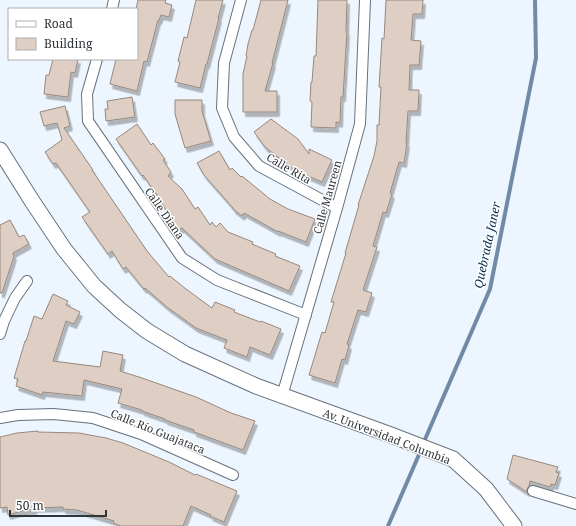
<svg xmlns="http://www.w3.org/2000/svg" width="576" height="526" font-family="'Noto Serif',serif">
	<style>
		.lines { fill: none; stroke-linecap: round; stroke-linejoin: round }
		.stream { stroke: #718ba7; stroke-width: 4 }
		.building { fill: #dfcec3; stroke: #97887d; filter: url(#shadow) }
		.minor-casing { stroke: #66727e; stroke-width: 12 }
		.secondary-casing { stroke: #66727e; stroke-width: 17 }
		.minor { stroke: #fff; stroke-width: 10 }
		.secondary { stroke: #fff; stroke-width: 15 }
		.labels { text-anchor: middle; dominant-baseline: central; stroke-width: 3; stroke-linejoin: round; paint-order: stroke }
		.street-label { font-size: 11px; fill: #2f3439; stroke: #fff }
		.water-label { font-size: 12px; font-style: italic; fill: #0a3055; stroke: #fff }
	</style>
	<defs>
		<filter id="shadow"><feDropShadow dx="2.5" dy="4.5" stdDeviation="0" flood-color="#0004"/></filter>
	</defs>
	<rect width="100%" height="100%" fill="#edf5fe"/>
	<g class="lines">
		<path class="stream" d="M423 444 490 289 536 58 535 0
			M388 526 421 450"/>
	</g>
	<path class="building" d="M138 0H166L165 3 172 5 169 17 161 15 159 20H158L147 62 144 61 137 91 110 84 116 59H137V15L138 9H136Z
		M196 0H223L218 18H219L207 64H206L200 88 175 82 180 62 178 61 184 37 187 38Z
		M261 0H288L272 63H273L265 91H277V112H243V74L247 56H246L248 44 252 30H253Z
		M318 0H347L346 31H347L343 97H341L340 123 336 122V128L311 127 312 102 310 101 311 82H312L314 56H316Z
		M386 0H423L422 14H413L411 40 421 41 419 65H410L409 90H419L418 111H408L406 143H407L404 163 399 162 390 193 392 194 386 213 383 212 373 246 377 247 363 290 372 293 366 312 358 310 347 344 349 345 345 360 342 359 335 383 309 375 322 332 325 333 334 302H331L346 253H345L359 205H358L374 156 377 141V125H379L381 87H379L382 38 384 39Z
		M53 59H78L75 73 71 72 68 97 44 94 46 75H49Z
		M132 97 135 117 106 121 105 109H108L107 101Z
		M175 100H202V111L211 141 185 148 175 114Z
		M65 106 70 126 64 128 93 170H92L147 251 169 277 170 276 186 289 212 308 215 302 235 310 234 312 260 322 261 321 281 329 270 355 250 347 247 357 224 348 227 340 196 328 167 307 145 288 144 289 126 267 123 269 112 251 108 254 82 217 90 212 56 163 53 164 45 152 62 140 57 123 44 126 40 112Z
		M271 119 298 139 309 154V149L332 160 322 182 296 171 265 147 254 132Z
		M137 124 151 145 153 143 165 159 163 160 171 172 168 176 182 189 195 209 198 207 210 225 212 222 216 227 220 223 228 232 253 242 252 244 276 254 275 256 300 266 289 291 215 259 184 230 182 228 178 230 170 218H171L159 199V198L143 175 142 176 116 139Z
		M219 151 230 170 232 168 241 177 242 176 270 199 288 209 315 219 306 242 278 231V232L244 213 242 216 233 209V208L204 175 197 163Z
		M10 220 19 237 24 235 29 244 13 253 14 256 2 293H0V225Z
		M53 294 68 301 66 305 80 312 74 324 66 321 53 361 100 367 103 351 123 355 120 371 142 378 196 397 231 413 255 421 243 450 194 432V430L165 420V419L142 411V410L118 403 122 389 84 380 82 396 43 392 42 395 16 386 18 379 14 378 25 341H26L34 316 42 319Z
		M38 431V432L79 433 106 438 123 443 169 462 195 475 196 474 237 491 224 522 210 516 211 515 191 506 183 526H121L113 523 114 521 77 510 63 509V507L34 508V510H26L8 515 7 507 0 508V437L17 433Z
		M513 455 558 467 556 472 559 473 555 485 551 484 550 487 530 481 529 486 527 489V492L507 479Z"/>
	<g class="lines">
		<g class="minor-casing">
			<path id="minor" d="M241 0 224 63 222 108 234 137 259 166 337 208
				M112 9 114 0
				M97 59 87 94 88 121 182 258 217 280 306 315
				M0 334 4 321 15 298 27 281
				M282 396 337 208 360 124 365 0
				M0 418 18 415 54 414 93 418 141 434 233 475
				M533 491 576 504"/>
		</g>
		<g class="secondary-casing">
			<path id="secondary" d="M0 150 32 201 64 249 94 286 120 310 147 331 185 354 256 386 391 435 453 459 486 489 514 526"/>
		</g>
		<use href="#minor" class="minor"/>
		<use href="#secondary" class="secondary"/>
	</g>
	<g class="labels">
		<g class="street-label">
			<text transform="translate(289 168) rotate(30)">Calle Rita</text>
			<text transform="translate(327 197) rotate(-74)">Calle Maureen</text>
			<text transform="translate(165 213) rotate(55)">Calle Diana</text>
			<text transform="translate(158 431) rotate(22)">Calle Río Guajataca</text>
			<text transform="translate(387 436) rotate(21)">Av. Universidad Columbia</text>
		</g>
		<g class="water-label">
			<text transform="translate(487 245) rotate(-78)">Quebrada Janer</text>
		</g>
	</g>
	<rect x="8" y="8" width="130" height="52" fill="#ffffff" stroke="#acaeb0"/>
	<rect x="16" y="21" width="20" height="6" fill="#ffffff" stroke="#acaeb0"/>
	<text x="44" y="28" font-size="12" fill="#2f3439">Road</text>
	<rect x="16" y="38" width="20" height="12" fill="#dfcec3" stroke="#acaeb0"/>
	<text x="44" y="48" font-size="12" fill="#2f3439">Building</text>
	<path d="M10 510v6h96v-6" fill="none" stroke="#2f3439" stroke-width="2"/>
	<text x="16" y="510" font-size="12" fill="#2f3439" stroke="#ffffff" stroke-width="3" paint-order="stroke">50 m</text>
</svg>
